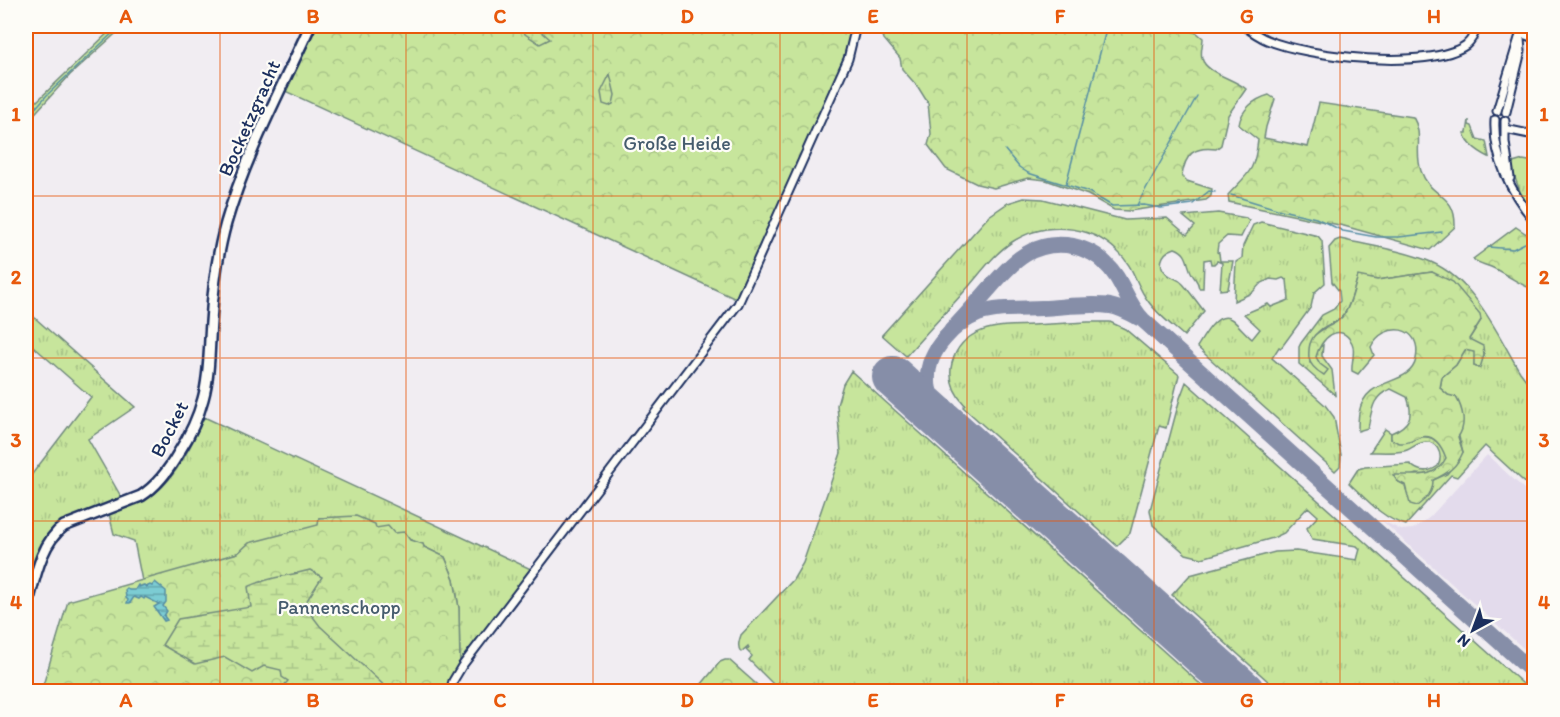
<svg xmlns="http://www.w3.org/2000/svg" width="1560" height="717" font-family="Itim,sans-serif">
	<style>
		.built { fill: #e3dbec }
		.grass { fill: url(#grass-tufts); stroke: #718a7d; stroke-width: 1.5 }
		.forest { fill: url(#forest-crowns); stroke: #718a7d; stroke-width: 1.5 }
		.wetland { fill: url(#wetland-marsh); stroke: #718a7d; stroke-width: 1.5 }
		.water { fill: url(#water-rules); stroke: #558da4; stroke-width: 1.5 }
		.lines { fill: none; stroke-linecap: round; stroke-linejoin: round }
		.stream { stroke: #558da4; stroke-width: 1.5 }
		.taxiway { stroke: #868ea8; stroke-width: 16 }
		.runway { stroke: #868ea8; stroke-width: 42 }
		.minor-casing { stroke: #1b2f5e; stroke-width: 11 }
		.tertiary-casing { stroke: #1b2f5e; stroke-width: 14 }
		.minor { stroke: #fdfcf7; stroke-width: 7 }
		.tertiary { stroke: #fdfcf7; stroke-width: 9 }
		.grid { fill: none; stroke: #e8590c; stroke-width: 1.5; stroke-opacity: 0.55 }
		.labels { text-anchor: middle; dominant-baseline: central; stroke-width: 4.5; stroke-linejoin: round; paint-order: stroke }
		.street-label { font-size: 20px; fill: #1b2f5e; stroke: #fdfcf7 }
		.park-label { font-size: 20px; fill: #465c6e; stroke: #fdfcf7 }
		.neatline { fill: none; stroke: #e8590c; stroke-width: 2 }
		.grid-label { font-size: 20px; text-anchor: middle; font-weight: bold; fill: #e8590c }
	</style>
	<defs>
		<pattern id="grass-tufts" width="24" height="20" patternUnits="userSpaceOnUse" patternTransform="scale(1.5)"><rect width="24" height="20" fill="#c7e59c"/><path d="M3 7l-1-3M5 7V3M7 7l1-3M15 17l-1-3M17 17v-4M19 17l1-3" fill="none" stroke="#aac589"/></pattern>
		<pattern id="forest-crowns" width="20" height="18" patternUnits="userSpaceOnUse" patternTransform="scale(1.5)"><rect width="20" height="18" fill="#c7e59c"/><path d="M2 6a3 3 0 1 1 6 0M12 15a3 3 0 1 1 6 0" fill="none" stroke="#aac589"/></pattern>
		<pattern id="wetland-marsh" width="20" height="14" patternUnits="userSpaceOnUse" patternTransform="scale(1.5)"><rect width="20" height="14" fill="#c7e59c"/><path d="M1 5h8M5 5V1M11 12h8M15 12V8" fill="none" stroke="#aac589"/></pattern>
		<pattern id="water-rules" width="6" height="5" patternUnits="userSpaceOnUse" patternTransform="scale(1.5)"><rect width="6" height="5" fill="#7bccd3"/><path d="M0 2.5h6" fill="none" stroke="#64a6ae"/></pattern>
	</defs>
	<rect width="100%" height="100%" fill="#f1edf2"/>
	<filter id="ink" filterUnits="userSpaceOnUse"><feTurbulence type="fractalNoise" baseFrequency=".0167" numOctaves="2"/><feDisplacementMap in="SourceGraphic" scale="12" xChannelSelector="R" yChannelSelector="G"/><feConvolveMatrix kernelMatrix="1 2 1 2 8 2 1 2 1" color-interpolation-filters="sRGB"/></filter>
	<g filter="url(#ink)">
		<path class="built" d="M1487 455 1534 498V658L1381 520 1401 530 1413 529 1418 526 1430 517Z"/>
		<path class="grass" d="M1469 120V125L1472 126 1477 139 1486 141 1489 157C1479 152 1467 144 1464 133H1467Z
			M1523 160 1534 162V214L1521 194 1511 167 1513 163Z
			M1024 198 1043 199 1125 220 1167 218 1187 235 1195 226 1183 216 1218 213 1246 218 1249 221 1241 237 1227 236 1218 244 1217 252 1219 253 1220 261H1233L1228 289 1220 290 1222 263 1217 261 1214 264H1211L1210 259 1204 260 1203 288H1199C1198 280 1195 280 1192 274 1186 263 1189 253 1175 248 1160 253 1156 267 1170 276 1175 279 1179 279 1183 284 1190 292 1197 302 1204 311L1184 336C1172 325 1157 314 1148 301 1135 284 1135 267 1117 251 1089 224 1044 221 1012 242 995 253 983 270 970 285 949 309 927 332 906 356L882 335 989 216 1008 203Z
			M1261 222 1318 236 1322 241 1325 283 1314 293 1311 307 1281 348 1279 347 1272 358 1325 405 1334 417 1341 455 1340 466 1335 471 1197 347C1203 338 1217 310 1231 319 1236 322 1246 334 1252 339L1260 329 1244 314 1268 304 1271 307 1289 300 1287 280 1283 278 1278 280 1270 279 1260 284 1252 293 1234 301 1236 262 1242 258 1243 246 1253 225Z
			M1340 239C1370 246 1403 250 1431 262 1476 282 1496 332 1520 372L1526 380 1534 387V491L1485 446 1457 477 1451 475 1406 525C1383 519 1366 499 1349 483L1358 469 1365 467 1410 464C1418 472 1428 473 1438 466 1444 454 1436 438 1421 443 1414 445 1410 450 1404 451 1393 453 1381 452 1370 452L1385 429 1391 433V439L1411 441 1422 436 1432 438 1441 445 1447 458 1441 469 1427 475 1416 474 1397 481 1405 485 1407 492 1447 474 1463 452 1448 395 1440 388 1442 377 1456 365 1465 350 1475 352 1474 366 1479 368 1484 355 1469 339 1481 320 1432 272 1377 280 1358 277C1354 288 1351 302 1345 313 1340 321 1334 322 1326 326 1312 334 1308 348 1310 363L1320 364 1316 357 1318 348 1323 345 1322 356 1332 370 1335 395 1299 364V347L1301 343 1322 315 1334 309 1340 301 1339 291 1332 282 1329 248 1335 241Z
			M26 310 135 407 88 439 123 500 75 517 62 523 26 598V482L91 397 26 340Z
			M1088 322H1110L1125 329 1179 375 1166 428 1159 426 1130 533 1117 546 963 407 965 405C954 393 948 379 952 363 962 325 1001 326 1032 325 1051 324 1069 323 1088 322Z
			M851 371 1208 691 784 692 774 685 749 660 752 656 745 649 749 648 748 646 741 652C737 647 739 641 741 635L793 580 803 563 841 453 837 405 843 384Z
			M1186 382 1531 691H1279L1172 595 1190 575 1275 552 1296 551 1357 560 1360 549 1357 546 1312 539 1307 528 1318 516 1308 507 1284 533 1273 538 1202 558 1186 554 1153 525 1150 510 1180 398Z
			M204 417 533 570 460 666 459 608 454 579 445 557 424 547 423 544 376 528 319 518V525L158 580 142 581 134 541 114 534 109 514C122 509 136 505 148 498 173 484 193 443 204 417Z"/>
		<path class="forest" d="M115 26H124L70 75 26 123V114L35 103Z
			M314 26H854C839 88 804 144 779 203 765 235 755 269 736 299L285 91Z
			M876 26H1171L1197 33 1203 38C1203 44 1200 52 1202 58 1205 73 1235 79 1246 89L1228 115 1221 145 1216 149C1194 146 1185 154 1182 176L1187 181 1212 189 1211 196 1206 200 1129 211 1114 210 1088 195 1046 180 1028 178 994 188 977 184 946 169 928 145 931 134 928 103 918 87 902 69 900 58 878 32Z
			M1269 95 1275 99 1266 127 1264 138 1308 147 1319 103 1413 117C1424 135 1414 151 1421 171 1431 199 1456 192 1455 227L1430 250 1344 226 1229 202 1228 195C1249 172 1254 173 1258 140L1239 125C1241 109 1255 99 1269 95Z
			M1516 227 1534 239V290C1519 284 1506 274 1491 267 1484 264 1479 264 1473 259Z
			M1432 272 1453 282 1480 314 1481 320 1469 339 1483 346 1484 355 1480 368 1474 366V352L1465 350 1456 365 1442 377 1440 388 1448 395 1456 397C1463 409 1467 425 1458 437L1463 452C1457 467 1448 473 1433 480 1433 493 1427 498 1417 506L1410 504 1405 485 1397 481 1393 475C1415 474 1435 480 1446 458 1442 447 1434 432 1419 438 1413 440 1407 444 1400 443 1397 443 1394 440 1391 439V433C1410 425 1414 416 1407 397L1391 389C1372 396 1372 410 1368 428L1358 431C1358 426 1358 419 1359 413 1366 374 1410 388 1416 359 1423 325 1384 320 1371 347L1374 355 1358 374 1352 371C1351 362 1356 351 1352 343 1340 320 1320 339 1316 357L1320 364 1328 370 1324 375C1317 371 1310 366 1309 358 1306 324 1334 332 1345 313 1352 302 1354 288 1358 276L1377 280Z
			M356 516 375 524 376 528 388 526 394 533 404 532 410 540 423 544 424 547 445 557 454 579 459 608 460 666 449 691 41 692 68 601 238 553 249 543 318 525 319 518Z
			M725 660H729L764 691H696L720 662Z"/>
		<path class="wetland" d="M535 26 550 39 540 44 525 34 523 30Z
			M610 74 615 95 613 104 609 106 603 104 601 92Z
			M310 570 322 577 304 605 320 626 390 691H279L288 681 282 677 281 670 264 666 252 673 225 657 195 664 162 645 178 619 251 607 248 587C268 577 289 576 310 570Z"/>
		<path class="water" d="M155 582 166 591V602L163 606 167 611 164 616 167 620 164 621 154 607 159 604 145 597 144 599 141 597 139 599 134 597 130 603H127L128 600 126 598 125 590 127 588 129 590H135L138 585 139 587 144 585 146 587 150 585 152 586Z"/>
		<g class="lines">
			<path class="stream" d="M26 119 47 95 120 26
				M1005 150 1019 167 1028 173 1089 192 1112 206 1144 205 1161 208 1193 204 1209 191 1215 192
				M1066 184 1107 26
				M1231 195 1277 209 1316 218 1343 231 1376 237H1399L1442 232
				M1137 205 1197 96
				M1488 247 1513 249 1533 239"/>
			<path class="taxiway" d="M951 331C963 318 976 304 988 290 1012 263 1032 239 1073 246 1085 249 1097 254 1105 263 1123 279 1126 303 1143 320L1534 673
				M946 424C924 396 920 366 945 338 954 327 965 319 978 314 998 307 1021 309 1042 308 1064 307 1088 303 1110 306 1121 308 1130 313 1139 318"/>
			<path class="runway" d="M893 377 1244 692"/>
			<g class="minor-casing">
				<path id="minor" d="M1244 26C1251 31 1258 36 1267 40 1307 57 1429 71 1466 45 1472 40 1475 33 1477 26
					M1520 33 1534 38
					M1497 111 1519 38
					M1506 112 1521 51 1519 26
					M1495 120C1493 157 1511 193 1534 220
					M1505 121V142L1510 178
					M1505 129 1534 135
					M450 692 453 681 462 666 738 304 848 59 856 26"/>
			</g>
			<g class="tertiary-casing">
				<path id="tertiary" d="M26 610C34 583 40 543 64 526L141 496C158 485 169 470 179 452 190 435 198 418 203 399 210 374 209 347 211 322 213 288 217 255 226 223 246 154 281 90 310 26"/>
			</g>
			<use href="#minor" class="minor"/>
			<use href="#tertiary" class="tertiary"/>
		</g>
	</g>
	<path class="grid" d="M220 26V692M406 26V692M593 26V692M780 26V692M967 26V692M1154 26V692M1340 26V692M26 196H1534M26 358H1534M26 521H1534"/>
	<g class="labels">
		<g class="street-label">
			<text transform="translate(249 118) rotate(-66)">Bocketzgracht</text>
			<text transform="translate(169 429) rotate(-63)">Bocket</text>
		</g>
		<g class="park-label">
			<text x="677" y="143">Große Heide</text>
			<text x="339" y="607">Pannenschopp</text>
		</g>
	</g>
	<rect width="1560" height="717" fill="none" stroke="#fdfcf7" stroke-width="66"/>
	<g transform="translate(1473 630) rotate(221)" stroke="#fdfcf7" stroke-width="4.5" paint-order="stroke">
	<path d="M0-4.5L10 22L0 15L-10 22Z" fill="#1b2f5e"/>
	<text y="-9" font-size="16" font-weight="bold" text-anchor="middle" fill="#1b2f5e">N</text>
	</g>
	<rect x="33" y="33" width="1494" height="651" class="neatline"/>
	<g class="grid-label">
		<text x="126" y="23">A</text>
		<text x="313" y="23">B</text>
		<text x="500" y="23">C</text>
		<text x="687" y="23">D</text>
		<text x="873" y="23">E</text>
		<text x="1060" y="23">F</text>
		<text x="1247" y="23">G</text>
		<text x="1434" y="23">H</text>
		<text x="16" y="121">1</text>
		<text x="1544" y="121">1</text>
		<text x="16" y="284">2</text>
		<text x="1544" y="284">2</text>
		<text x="16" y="447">3</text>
		<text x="1544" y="447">3</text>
		<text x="16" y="609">4</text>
		<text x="1544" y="609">4</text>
		<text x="126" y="707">A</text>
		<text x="313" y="707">B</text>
		<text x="500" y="707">C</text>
		<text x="687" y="707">D</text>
		<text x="873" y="707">E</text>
		<text x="1060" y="707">F</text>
		<text x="1247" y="707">G</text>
		<text x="1434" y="707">H</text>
	</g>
</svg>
